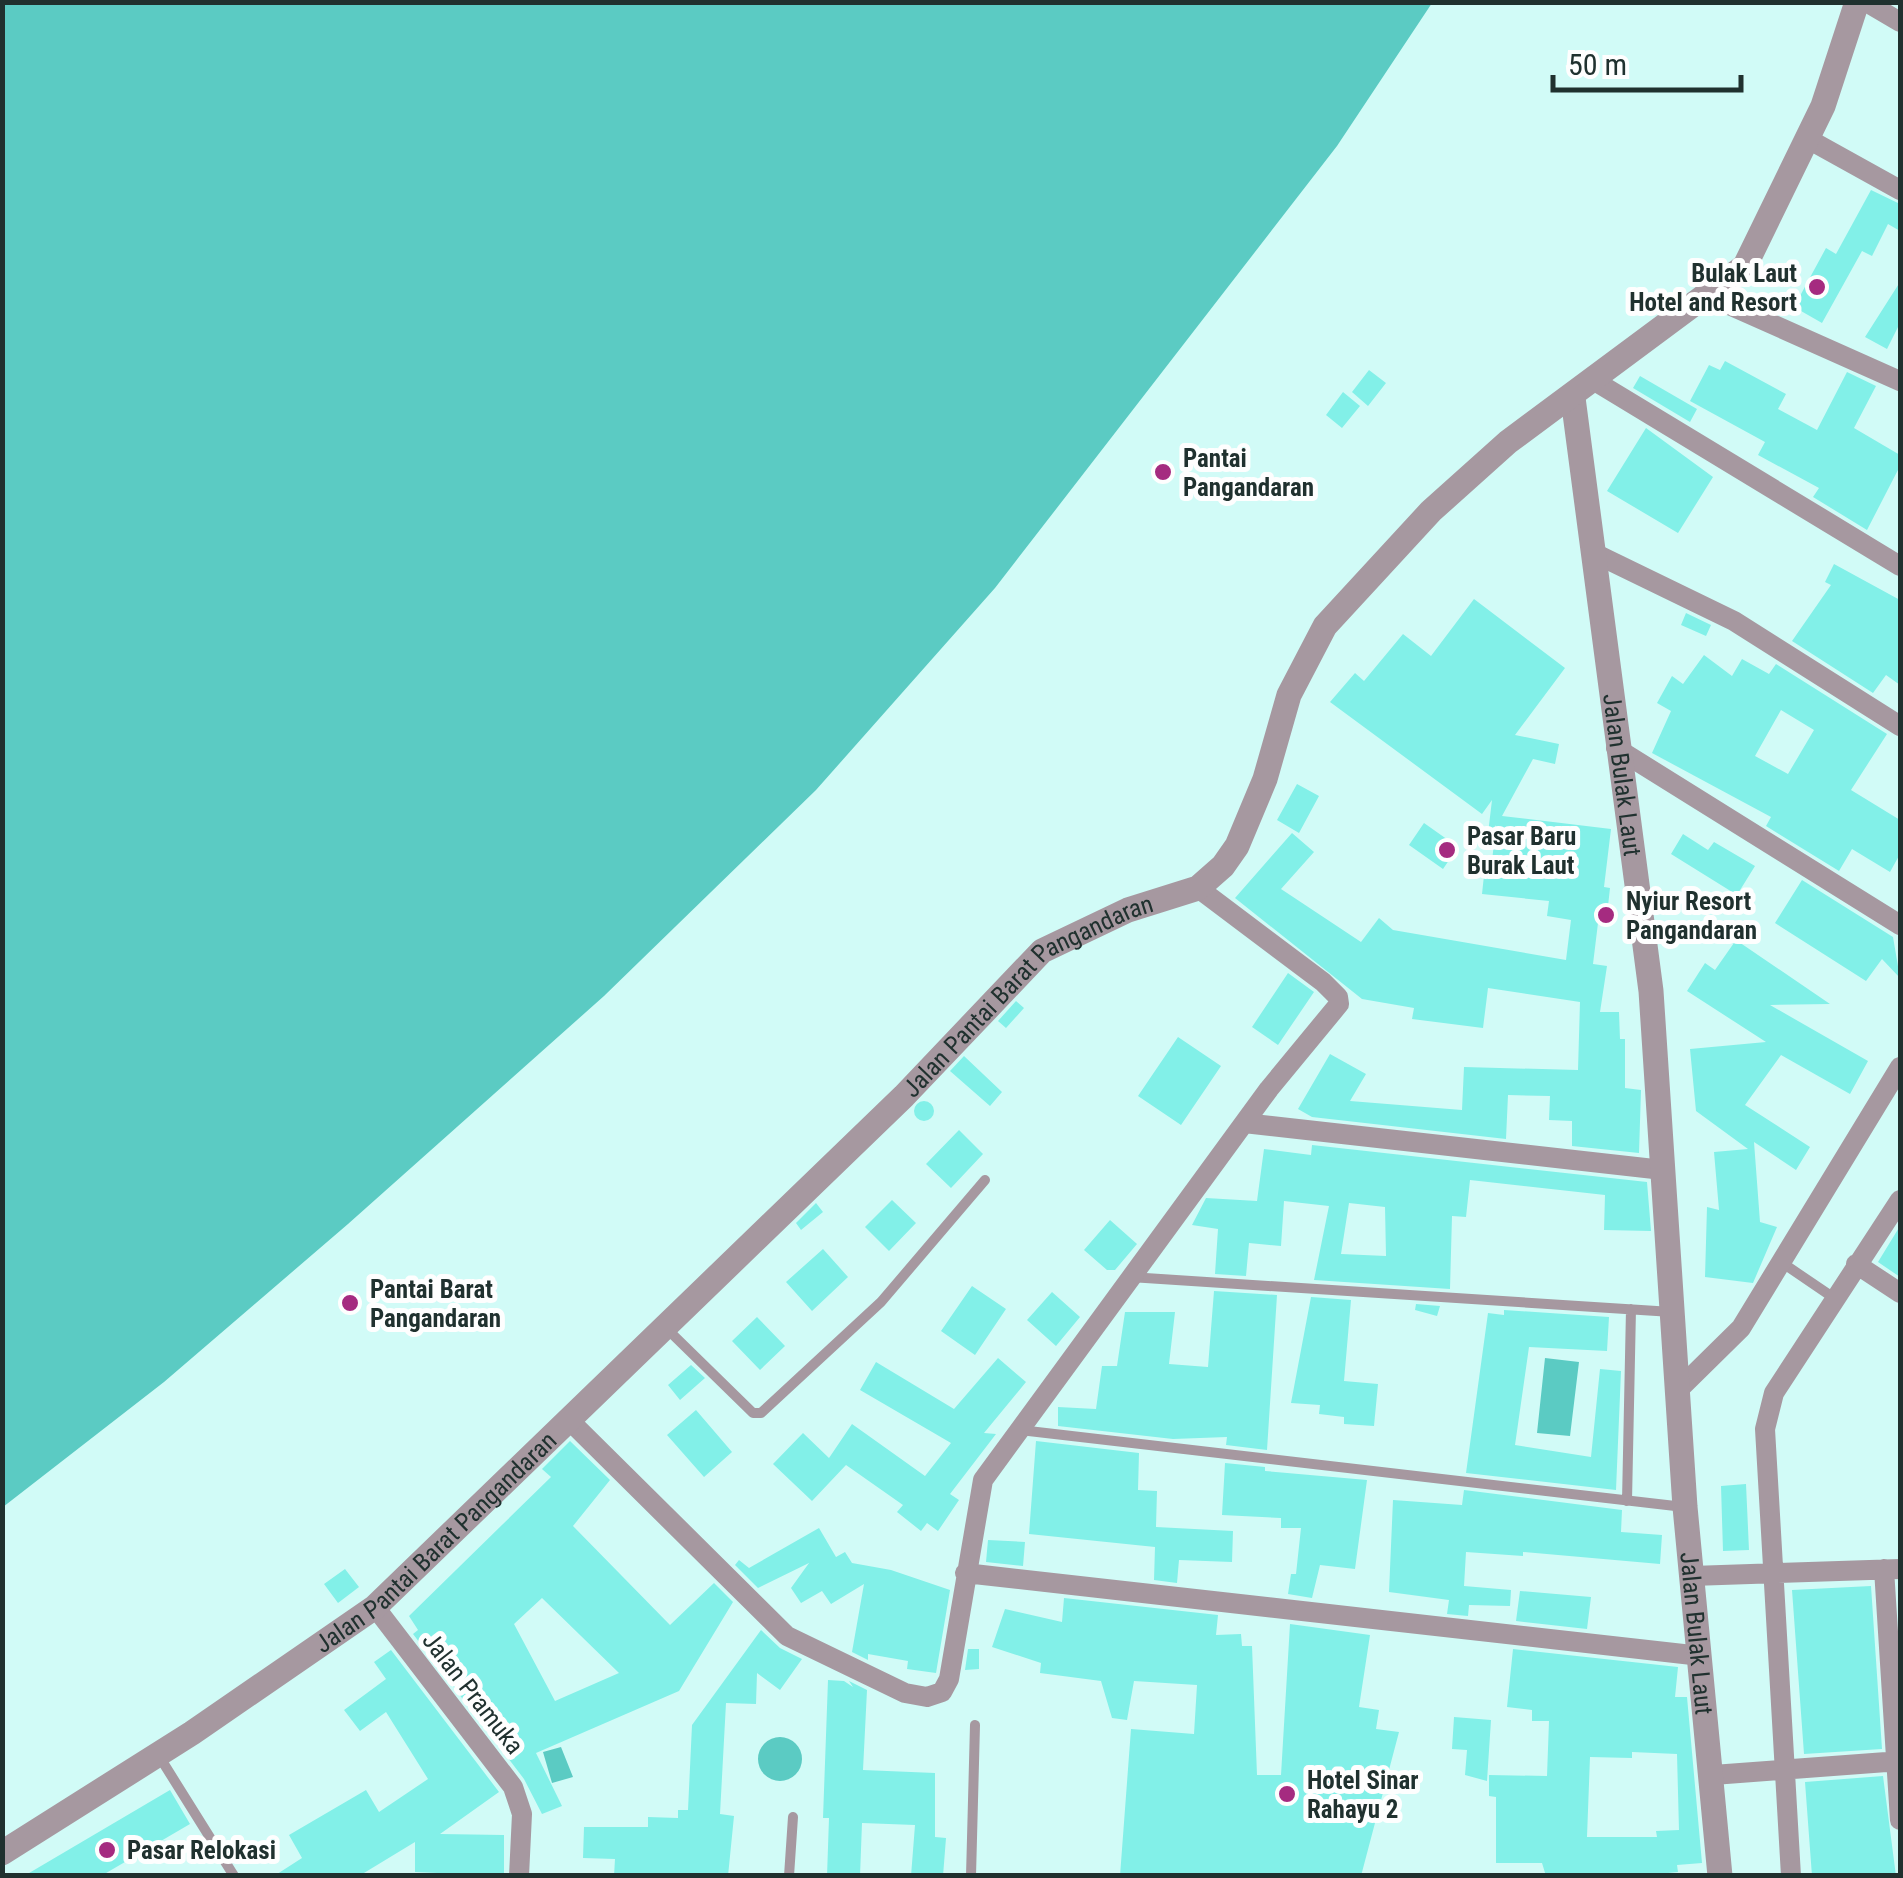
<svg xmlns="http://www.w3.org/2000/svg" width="1903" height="1878" font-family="'Roboto Condensed',sans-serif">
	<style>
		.water { fill: #5bcbc3 }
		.building { fill: #82f0e8; fill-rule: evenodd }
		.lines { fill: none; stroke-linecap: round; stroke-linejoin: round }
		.service { stroke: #a698a0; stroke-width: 10 }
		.minor { stroke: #a698a0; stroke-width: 20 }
		.tertiary { stroke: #a698a0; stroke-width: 25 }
		.poi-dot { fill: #a52b80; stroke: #fefefe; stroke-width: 4 }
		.labels { text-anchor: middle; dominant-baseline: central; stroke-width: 10; stroke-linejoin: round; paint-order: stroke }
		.poi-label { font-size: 25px; font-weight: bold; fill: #20312f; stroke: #fefefe; text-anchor: start }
		.street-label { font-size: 25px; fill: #20312f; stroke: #fefefe }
	</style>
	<rect width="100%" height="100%" fill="#d1fbf7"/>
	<path class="water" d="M3 2 1432 3 1337 146 995 588 816 790 604 996 348 1224 164 1382 3 1507Z
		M1545 1358 1579 1362 1570 1436 1537 1433Z
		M758 1759a22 22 0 1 1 44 0a22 22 0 1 1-44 0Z
		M561 1747 573 1777 552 1783 543 1752Z"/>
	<path class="building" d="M1871 190 1900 204V231L1888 224 1872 256 1862 251 1822 323 1794 307 1826 248 1836 254Z
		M1900 282V323L1887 349 1865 337Z
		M1725 361 1786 394 1778 409 1817 430 1847 372 1876 386 1854 428 1900 455V466L1867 530 1813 497 1819 488 1758 455 1765 442 1690 401 1709 365 1720 370Z
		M1369 370 1386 383 1368 406 1352 392Z
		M1640 376 1697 409 1690 422 1633 388Z
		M1343 392 1360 406 1342 428 1326 415Z
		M1646 428 1713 477 1678 533 1607 491Z
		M1834 564 1900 600V685L1886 675 1873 693 1792 641 1831 585 1825 582Z
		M1474 599 1565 668 1515 735 1559 744 1555 764 1533 759 1502 816 1611 829 1604 887 1610 888 1606 924 1598 923 1593 964 1607 966 1600 1012H1619L1620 1039H1625V1088L1641 1090 1639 1153 1572 1146V1121L1549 1120 1550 1096 1508 1095 1506 1139 1312 1117 1298 1109 1330 1054 1366 1074 1350 1101 1462 1110 1464 1067 1578 1070 1580 1002 1488 988 1483 1028 1412 1019 1414 1008 1362 999 1235 898 1292 833 1314 852 1281 889 1361 942 1379 918 1393 930 1566 960 1571 920 1547 916 1549 901 1482 894 1485 866 1491 870 1496 825 1487 842 1492 800 1482 814 1330 702 1355 673 1364 681 1403 634 1431 656Z
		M1686 613 1711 625 1706 636 1681 625Z
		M1704 655 1732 676 1742 659 1769 674 1776 664 1887 734 1851 790 1900 820V854L1890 872 1852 849 1839 871 1766 826 1771 817 1652 753 1671 711 1657 703 1672 676 1683 684ZM1781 710 1814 730 1788 774 1755 756Z
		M1297 784 1319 796 1299 833 1277 820Z
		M1424 823 1458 847 1443 869 1409 845Z
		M1683 834 1708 850 1714 842 1755 866 1737 895 1671 854Z
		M1802 880 1893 937 1900 978 1882 959 1866 981 1775 923Z
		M1736 940 1830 1004 1770 1005 1868 1061 1850 1094 1781 1055 1745 1105 1810 1147 1796 1170 1754 1142 1760 1222 1777 1227 1753 1283 1705 1277 1707 1207 1719 1210 1714 1152 1748 1149 1696 1111 1690 1049 1766 1042 1687 991 1705 963 1715 970Z
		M1288 973 1314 992 1278 1045 1252 1027Z
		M1016 1001 1024 1008 1006 1028 998 1021Z
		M1178 1037 1221 1066 1181 1125 1138 1096Z
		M964 1056 1002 1092 990 1106 950 1071Z
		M914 1111a10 10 0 1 1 20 0a10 10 0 1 1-20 0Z
		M959 1130 983 1154 951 1188 926 1164Z
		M1312 1145 1647 1182 1651 1231 1604 1230 1605 1195 1470 1180 1466 1217 1452 1216 1450 1289 1314 1280 1329 1206 1284 1201 1281 1246 1249 1243 1246 1276 1215 1274 1218 1229 1192 1225 1206 1198 1257 1201 1264 1149 1311 1155ZM1349 1203 1385 1207 1386 1256 1341 1254Z
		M892 1200 916 1223 889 1251 865 1227Z
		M816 1203 823 1212 801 1230 796 1223Z
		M1110 1220 1137 1244 1115 1270H1107L1084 1250Z
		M1900 1226V1277L1878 1262Z
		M823 1249 848 1277 812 1311 786 1282Z
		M972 1286 1006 1309 975 1355 941 1331Z
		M1214 1291 1277 1295 1267 1450 1226 1445 1227 1437 1173 1439 1058 1426V1407L1096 1409 1102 1366H1117L1125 1312H1175L1169 1364 1208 1367Z
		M1052 1292 1080 1317 1056 1346 1027 1320Z
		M1311 1297 1351 1300 1344 1381 1378 1384 1374 1426 1344 1424V1417L1319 1414 1320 1405 1291 1403Z
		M1416 1304 1440 1306 1437 1316 1415 1310Z
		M1504 1310 1609 1317 1607 1351 1529 1347 1515 1445 1591 1457 1600 1369 1621 1371 1616 1490 1466 1473 1488 1313 1504 1315Z
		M757 1317 785 1346 760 1370 732 1341Z
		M998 1358 1026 1382 984 1433 996 1434 950 1494 959 1500 938 1531 927 1523 921 1531 897 1512 903 1505 846 1465 812 1501 773 1464 803 1433 829 1458 852 1424 925 1476 951 1443 860 1390 876 1362 954 1409Z
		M691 1365 705 1378 680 1400 668 1385Z
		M696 1410 732 1452 704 1477 667 1435Z
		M570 1441 610 1480 573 1526 670 1625 714 1583 733 1602 679 1691 536 1753 562 1806 542 1814 524 1779 413 1634 418 1630 409 1616 551 1477 542 1469ZM542 1598 619 1673 555 1701 514 1624Z
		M1036 1441 1139 1453 1138 1490 1157 1491 1156 1527 1233 1531 1232 1562 1179 1560 1177 1583 1154 1580 1155 1547 1029 1534Z
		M1225 1463 1265 1467V1471L1367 1480 1355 1569 1320 1565 1312 1598 1288 1594 1291 1574H1296L1301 1528H1281V1518L1222 1515Z
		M1746 1484 1749 1550 1723 1551 1721 1486Z
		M1464 1490 1622 1510 1621 1532 1662 1535 1660 1564 1523 1552V1556L1466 1552 1464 1586 1511 1590 1510 1606 1469 1605 1468 1616 1447 1614 1449 1600 1389 1592 1393 1500 1462 1505Z
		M819 1528 836 1557 845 1552 852 1563 891 1570 950 1590 936 1673 907 1669 908 1661 868 1654V1660L852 1652 864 1584 831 1604 822 1591 801 1603 791 1588 809 1563 758 1588 735 1565 739 1560 749 1568Z
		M988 1540 1025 1542 1023 1566 986 1562Z
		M345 1569 359 1587 338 1603 324 1584Z
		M1871 1586 1882 1749 1804 1754 1792 1590Z
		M1520 1591 1591 1597 1587 1629 1516 1621Z
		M1064 1598 1218 1615 1216 1635 1241 1634 1242 1646H1252L1257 1775H1281L1290 1624 1370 1635 1359 1707 1379 1710 1376 1729 1399 1732 1361 1876H1120L1131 1729 1194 1734 1197 1685 1134 1681 1127 1720 1112 1718 1101 1681 1040 1673 1041 1663 992 1647 1005 1609 1062 1622Z
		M761 1630 780 1648 802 1659 780 1690 757 1673 756 1704 726 1703 720 1814 734 1816 728 1876H614L615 1859 583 1858 584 1827H648V1817L678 1818V1810H688L692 1725Z
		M968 1649H979V1669L965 1670Z
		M1513 1649 1678 1667 1675 1697H1687L1702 1863 1677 1865 1678 1872 1638 1876H1546L1542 1863H1496V1797L1489 1796V1775L1547 1776 1549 1721H1532V1710L1507 1707ZM1632 1752 1677 1754 1679 1830 1656 1831 1657 1837H1587L1590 1757 1632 1758Z
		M391 1650 499 1792 440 1834 504 1835V1876L415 1872V1842L359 1876H274L302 1858 289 1835 366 1790 379 1812 428 1779 386 1712 360 1731 344 1710 386 1679 374 1662Z
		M828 1680 844 1681 853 1687 849 1681 867 1690 863 1770 935 1773V1837L946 1838 943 1876H911L915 1825 862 1823 860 1876H827L829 1818H823Z
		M1454 1717 1491 1720 1487 1781 1465 1775 1467 1750 1452 1749Z
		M1883 1776 1896 1876H1812L1805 1782Z
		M170 1790 190 1824 101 1876H24Z"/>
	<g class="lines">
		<path class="service" d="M1784 1264 1834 1298
			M1130 1277 1672 1312
			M665 1327 753 1413H761L881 1302 985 1180
			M1020 1430 1684 1507
			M1627 1501 1631 1309
			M159 1756 234 1876
			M789 1876 793 1817
			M971 1876 975 1725"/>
		<path class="minor" d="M1866 2 1900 22
			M1808 139 1900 190
			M1709 296 1900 381
			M1593 380 1900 566
			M1594 553 1734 621 1900 726
			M1616 748 1900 925
			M1244 1123 1663 1170
			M1856 1264 1900 1293
			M1677 1391 1741 1328 1900 1067
			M568 1419 787 1636 905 1693 927 1697 942 1692 949 1679 983 1480 1269 1089 1339 1004 1338 997 1323 982 1198 888
			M1884 1569 1900 1820
			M965 1573 1701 1656
			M1692 1576 1900 1569
			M375 1607 513 1787 522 1814 519 1876
			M1713 1775 1900 1761
			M1791 1876 1765 1429 1774 1393 1900 1200"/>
		<g class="tertiary">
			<path id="s1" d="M1573 398 1651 991 1685 1507 1720 1876"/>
			<path id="s2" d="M2 1853 192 1733 375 1607 904 1096 1042 951 1128 910 1198 888 1223 866 1237 846 1265 779 1289 695 1325 626 1431 511 1508 442 1745 266 1823 106 1857 2"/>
		</g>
	</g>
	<g class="poi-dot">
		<circle cx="1817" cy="287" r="10"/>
		<circle cx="1163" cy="472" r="10"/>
		<circle cx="1447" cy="850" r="10"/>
		<circle cx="1606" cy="915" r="10"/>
		<circle cx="350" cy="1303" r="10"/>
		<circle cx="1287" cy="1794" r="10"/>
		<circle cx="107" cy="1850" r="10"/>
	</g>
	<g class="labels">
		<g class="poi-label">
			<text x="1797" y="273" text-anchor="end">Bulak Laut<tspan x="1797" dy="29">Hotel and Resort</tspan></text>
			<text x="1183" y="458">Pantai<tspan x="1183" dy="29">Pangandaran</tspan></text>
			<text x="1467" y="836">Pasar Baru<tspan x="1467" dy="29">Burak Laut</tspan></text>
			<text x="1626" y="901">Nyiur Resort<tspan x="1626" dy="29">Pangandaran</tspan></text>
			<text x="370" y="1289">Pantai Barat<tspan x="370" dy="29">Pangandaran</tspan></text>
			<text x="1307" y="1780">Hotel Sinar<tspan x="1307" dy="29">Rahayu 2</tspan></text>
			<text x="127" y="1850">Pasar Relokasi</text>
		</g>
		<g class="street-label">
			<text stroke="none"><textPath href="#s1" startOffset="380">Jalan Bulak Laut</textPath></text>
			<text stroke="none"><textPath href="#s2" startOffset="1345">Jalan Pantai Barat Pangandaran</textPath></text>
			<text stroke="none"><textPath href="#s2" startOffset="535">Jalan Pantai Barat Pangandaran</textPath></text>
			<text stroke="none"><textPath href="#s1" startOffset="1242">Jalan Bulak Laut</textPath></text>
			<text transform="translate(473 1693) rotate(52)">Jalan Pramuka</text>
		</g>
	</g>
	<rect width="1903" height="1878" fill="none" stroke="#20312f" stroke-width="10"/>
	<path d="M1553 75v15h188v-15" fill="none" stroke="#20312f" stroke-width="5"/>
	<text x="1568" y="75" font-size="30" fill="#20312f" stroke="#fefefe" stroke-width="8" paint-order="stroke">50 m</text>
</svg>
